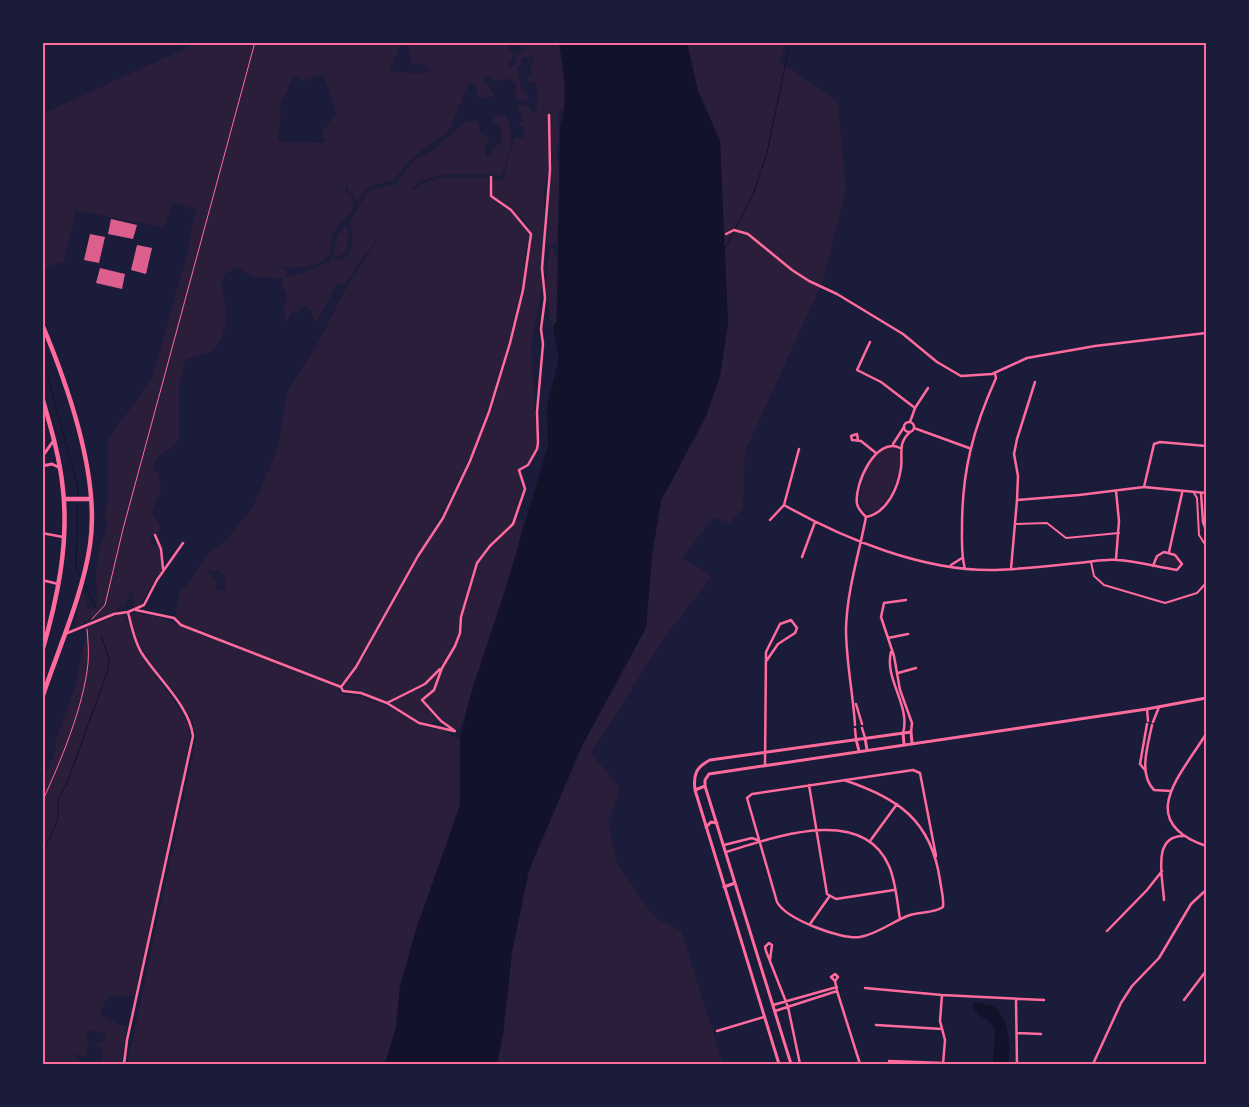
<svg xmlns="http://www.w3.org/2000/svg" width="1249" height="1107" font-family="'Open Sans',sans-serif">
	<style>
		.green { fill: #2a1e3b; fill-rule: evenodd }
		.water { fill: #12122b }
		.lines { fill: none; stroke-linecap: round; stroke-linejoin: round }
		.stream { stroke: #12122b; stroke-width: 1 }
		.building { fill: #dd5f8e }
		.path { stroke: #ff6b9d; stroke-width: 1 }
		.pedestrian { stroke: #ff6b9d; stroke-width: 2 }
		.minor { stroke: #ff6b9d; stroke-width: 2.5 }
		.tertiary { stroke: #ff6b9d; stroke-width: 3 }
		.trunk { stroke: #ff6b9d; stroke-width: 4.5 }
		.neatline { fill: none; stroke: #ff6b9d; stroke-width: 2 }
	</style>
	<rect width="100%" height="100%" fill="#1b1b3a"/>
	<path class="green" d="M492 42 507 43 506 45 513 54 511 61H507L510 68 516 63 517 54 525 51V49L521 50V45H528L530 43H559L564 82V113L561 109 558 113 559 142 555 152 560 166 557 241 553 245H547V206L553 153 549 150V167L544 190 545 272 531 345 537 443 536 449 527 464 518 469 523 492 512 524 493 541 476 563 460 617 459 633 450 653 429 681 387 702 359 691H346L343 688 363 659 419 556 446 516 477 448 491 412 507 358 522 296 532 234C526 216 506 206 492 195L491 180H498L504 177 514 138H523L524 126H519L524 114H520L518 106 528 105 532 113 536 112C537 102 540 92 534 82H529L527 78 532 76 530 72 534 57 521 58 522 64 518 67 521 90 525 91 529 97 526 100 518 99 515 95 516 85 511 79 493 81 491 76 482 80V83H487L494 95 489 98 483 97 482 100 477 94 476 84 469 82 449 131 409 160 394 180 370 186 357 201 348 190 347 185 344 190 352 197 354 205C349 216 340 222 334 233 330 239 332 245 330 252 324 268 290 270 278 265L288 271 285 278 303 273 331 260V256L337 260 348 256 353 241 350 220 369 190 396 184 414 160 429 153 465 123 475 120 479 122 480 133 488 137 489 142 484 148 487 157 491 154V150L502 142V131L493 121 494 117 505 115C516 131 510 159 501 175L444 174 420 181 411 188 414 190C434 172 464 178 488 178L489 196 518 218 529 234C524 252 526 272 521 290 511 332 501 374 487 414 461 487 420 550 384 617 376 632 352 681 338 685L182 625 175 617 180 591 189 583 212 549 224 543 253 507 279 445 286 394 320 339 342 295 385 227 345 284 338 283 317 321 312 318C313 311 309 308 303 306L297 313 293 312 287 321 283 320 286 317 283 307 287 296 281 282 284 278 255 277 238 268 225 274C217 290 224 292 226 308 227 322 224 342 211 351 204 355 193 356 185 360L179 385V440L156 459 153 466C167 490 160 489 152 512L160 527 159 533 150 536 152 547H158L161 551V572L155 579 140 606 134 607 133 590 128 594 129 599 123 608 120 606 116 612 83 623 81 626 75 628 81 594H84L89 609 93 608 97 601 96 575 99 549 108 525 104 517 108 500V439L152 379 186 258 196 210 173 202 164 228 76 210 64 261 43 268 42 114 197 43H401L390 72 421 73 430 70 420 63 415 65 410 63 411 54 407 44 402 43ZM323 74 336 111H338L321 133 325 140 321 143 280 142 278 137 281 115 280 105 294 76 304 81ZM210 569 212 572 218 570C225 575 229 584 224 591L214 590 218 584 208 572Z
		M687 43H785L779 61 838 102 846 191 823 281 745 451 743 508 730 523 712 517 683 559 712 576 664 638 591 753 620 788 608 822 617 863 655 918 681 931 723 1064H497L503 1034 512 952 529 870 582 746 646 628 652 555 661 501 706 416 720 376 728 323 720 141 698 91Z
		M346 226 349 232 347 252 337 257 334 254C335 243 336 233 346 226Z
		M549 247 554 249 558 261 556 322 552 326C547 315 551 303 545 294Z
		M890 447 897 448C908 464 888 508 870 514L866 513 860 503C860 484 870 454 890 447Z
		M518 519 522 520 523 523 517 552 460 729C444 730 433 711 423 702V698C433 694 437 685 440 675L433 690 421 699 437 720 429 724 411 718 390 703 427 685 440 671V673L456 646 463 628 462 618 477 564Z
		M1160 555 1177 558 1180 562 1178 567 1160 565 1157 559Z
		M132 612 165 618 176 625 337 687 342 694C357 696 373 700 387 706 412 718 417 728 448 731L451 736 460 739V805L416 930 400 986 396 1027 385 1064H133L128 1061 196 740C195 733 194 725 191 718 181 694 121 637 132 612Z
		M122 614 125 615C138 660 166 685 188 724L190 733 185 768 135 994 129 997 108 996 100 1013 101 1015 127 1028 121 1064H101L103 1053 98 1043 104 1041 105 1033 90 1030 86 1033 89 1044 87 1055 82 1058 76 1053 75 1057 83 1064H43V781L56 749 55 742 76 684 87 627Z"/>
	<path class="water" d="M559 43H687L698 91 720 141 728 323 720 376 706 416 661 501 652 555 646 628 582 746 529 870 512 952 503 1034 497 1064H385L396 1027 400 986 416 930 460 805V739L471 693 502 601 548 445 547 406 559 359 553 327 557 321 560 125C570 99 563 69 559 43Z
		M974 1002 993 1006C1009 1018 1011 1046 1008 1064H993C993 1056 996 1033 994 1028 990 1017 977 1019 973 1006Z"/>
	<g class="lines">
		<path class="stream" d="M725 248 753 195 767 153 790 42
			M42 356 78 488 76 567 81 577
			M84 583 96 608
			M42 855 58 819V798L66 786 108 670 109 659 101 635"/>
	</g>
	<path class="building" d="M111 219 137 225 133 239 108 234Z
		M90 234 105 237 99 263 84 260Z
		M137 245 152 248 146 274 131 270Z
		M100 268 125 274 122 289 96 283Z"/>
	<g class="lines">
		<path class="path" d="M92 619 105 605 123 529 255 42
			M42 802C60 763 84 706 88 663 89 652 88 640 87 629"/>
		<path class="pedestrian" d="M1194 493 1197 498 1199 535 1206 546
			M1015 524 1047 523 1066 538 1119 533
			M1091 562 1094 576 1104 585 1165 603 1197 593 1206 583"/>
		<path class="minor" d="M726 234 734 230 748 234 792 270 809 281 837 294 903 334 937 362 961 376 992 374 1027 358 1095 346 1206 333
			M870 342 857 370 881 382 915 408
			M904 427a5 5 0 1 1 10 0a5 5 0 1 1-10 0Z
			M910 422 915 408 928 388
			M914 428 969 448
			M858 440 857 434 851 436 852 440 861 441 876 453
			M893 444 904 427
			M1144 487 1154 444 1160 442 1206 446
			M1201 493 1203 522 1206 530
			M1017 500 1079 495 1144 487 1206 493
			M784 505C844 539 925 572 996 570 1026 569 1057 565 1087 562 1096 561 1107 559 1117 560 1137 561 1157 567 1177 570L1182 564 1175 555 1164 552 1157 556 1153 566
			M866 517C887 513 898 488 901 468 903 453 897 444 910 432
			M866 517C862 513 858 509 857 504 854 484 876 436 900 448
			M770 520 784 505 799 449
			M42 533 63 537
			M155 535 161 549 163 569
			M1169 552 1182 493
			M802 557 815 522
			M1116 559 1119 521 1116 491
			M951 565 962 558
			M965 569C961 555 962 541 962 527 962 471 973 429 996 378L995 374
			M1011 569 1017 500 1018 476 1014 454 1017 439 1035 382
			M42 580 58 584
			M906 600 884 603 881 617 894 656 900 690 912 723 911 732
			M136 610 174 618 181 625 341 687 343 691 361 693 387 703 419 723 454 731
			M65 634 114 614 128 612
			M888 638 908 634
			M891 652C884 679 911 706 903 733
			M898 673 916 668
			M341 687 356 667 418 556 443 518 470 461 489 412 510 343 523 290 531 234 511 210 491 196V177
			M387 703 425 684 440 669
			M856 704 862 724
			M1147 709 1148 721
			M1153 722 1159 707
			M855 725C853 693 846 661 846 629 847 590 859 554 866 517
			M1152 725C1148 745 1138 774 1154 790L1171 791
			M862 728 865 738
			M855 729 856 739
			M455 731 441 721 422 700 434 690 442 668 455 646 460 633 461 617 477 563 490 546 513 524 525 489 519 470 528 465 537 449 538 443 537 412 543 344 541 329 545 298 542 268 550 170 549 115
			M1206 734C1181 775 1134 821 1206 846
			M765 765 766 652 780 624 791 620 797 628 795 633 778 644 767 660
			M1145 770 1140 764 1147 724
			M844 780C898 798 931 820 940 880 941 889 944 897 943 907 935 913 920 912 910 915 893 921 878 934 860 937 841 940 786 919 777 902L747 798 752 794 913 770 920 773 936 856
			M809 785 827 894 836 899 894 890
			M870 841 897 804
			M724 845 752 838 760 841
			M726 852C773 838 862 804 889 866 896 882 897 902 900 919
			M1164 900C1163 879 1151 835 1184 836
			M810 924 829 897
			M1107 931 1147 890 1162 871
			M770 960 772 945 769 943 765 947 766 951 788 1007 800 1064
			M835 981 831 977 835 974 838 977 835 981 837 991 860 1064
			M865 988 942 995 1044 1000
			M942 995 940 1021 945 1040 943 1064
			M1016 999 1017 1064
			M1184 1000 1206 971
			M773 1005 837 987
			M775 1011 837 991
			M876 1025 942 1029
			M717 1031 764 1017
			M1017 1033 1041 1034
			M889 1061 943 1063
			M124 1064 127 1040 193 736C189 705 158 679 141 652 134 640 131 625 128 612L144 605 157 580 183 543
			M1093 1064 1121 1003 1132 986 1159 958 1191 904 1206 890"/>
		<path class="tertiary" d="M42 457 54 440
			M42 466 52 464 60 468
			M903 733 904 744
			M865 738 867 750
			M856 739 859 751
			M695 790 705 786
			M706 827 711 822 717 823
			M724 887 735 883
			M779 1064 695 790C693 775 696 767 710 760L911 732 912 743
			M791 1064 705 786V780L709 774 1147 709 1206 698"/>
		<path class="trunk" d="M42 324C68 386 100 478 90 545 83 594 58 650 42 698
			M42 397C51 428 60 458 63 490 69 545 57 600 42 652
			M64 499H91"/>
	</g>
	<rect width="1249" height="1107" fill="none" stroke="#1b1b3a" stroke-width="88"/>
	<rect x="44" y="44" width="1161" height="1019" class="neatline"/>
</svg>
